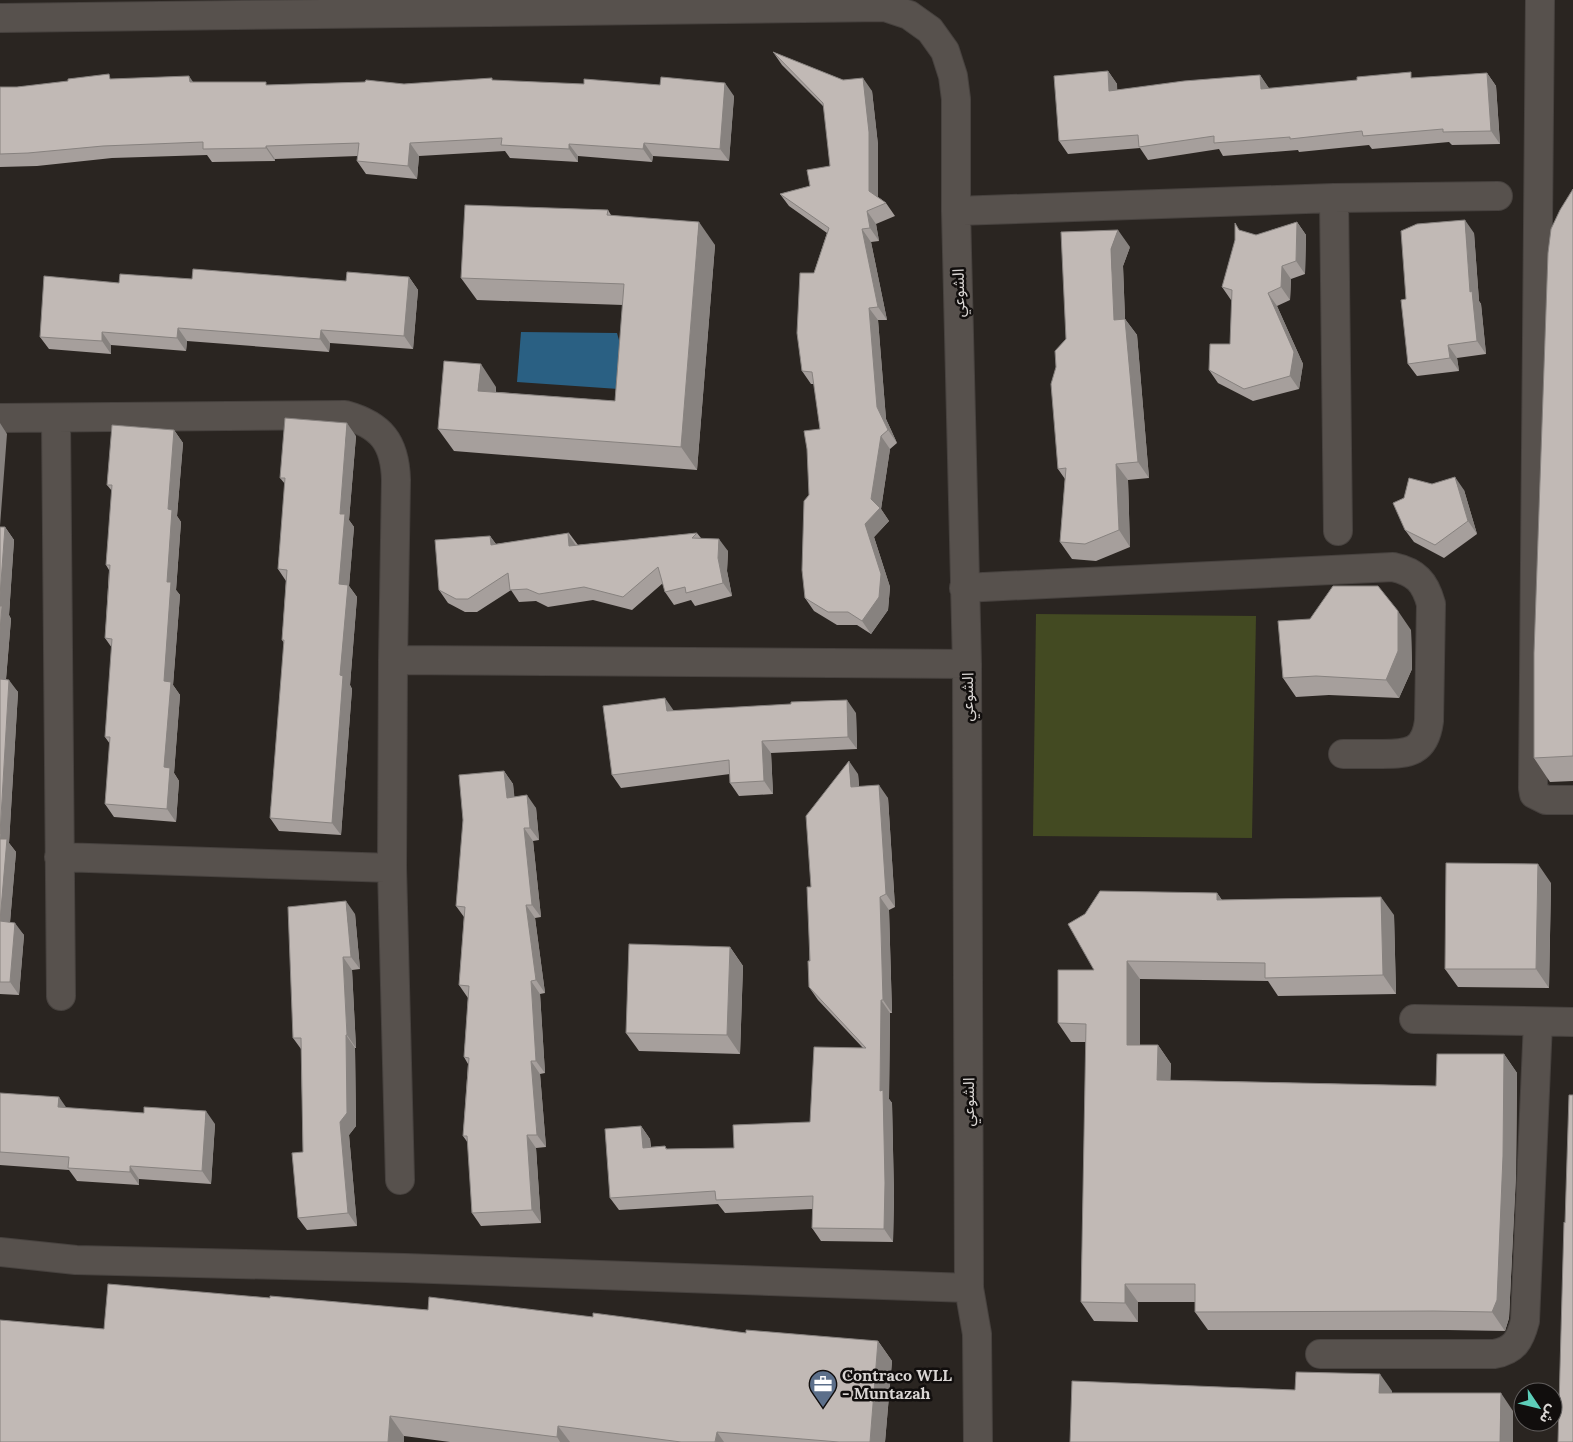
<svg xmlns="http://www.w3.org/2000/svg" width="1573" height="1442" font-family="Lora,'Noto Sans Arabic',serif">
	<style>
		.green { fill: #434a22 }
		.water { fill: #2a6083 }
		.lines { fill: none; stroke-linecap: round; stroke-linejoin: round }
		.minor-casing { stroke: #47423f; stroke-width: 30 }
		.minor { stroke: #57514d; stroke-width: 28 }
		.wall { fill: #a69f9c }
		.shaded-wall { fill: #87827f }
		.building { fill: #c1b9b5; stroke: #87827f }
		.labels { text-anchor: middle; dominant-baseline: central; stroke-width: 5; stroke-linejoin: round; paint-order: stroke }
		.street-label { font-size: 16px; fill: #dad6d4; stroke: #110e0d }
		.poi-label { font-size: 16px; font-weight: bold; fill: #dad6d4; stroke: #110e0d; text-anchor: start }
	</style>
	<rect width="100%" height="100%" fill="#2a2521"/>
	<path class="green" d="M1036 614 1256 616 1252 838 1033 836Z"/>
	<path class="water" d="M521 332 617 333 633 390 517 382Z"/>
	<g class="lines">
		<g class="minor-casing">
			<path id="minor" d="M1540 0 1533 788 1534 794 1546 800H1573
				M0 18 885 7 909 15 930 30 945 51 953 76 956 99V211L967 664 969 1288 977 1334 978 1442
				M1334 198 1338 531
				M956 211 1334 198 1498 196
				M0 418 345 415C381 425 395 442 396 480L393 660 392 868 400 1180
				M56 419 61 996
				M964 588 1393 567C1416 572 1425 582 1431 604L1429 721C1425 752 1409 754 1382 754 1369 754 1356 754 1343 754
				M393 660 967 664
				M59 857 392 868
				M1414 1019 1573 1022
				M0 1252 76 1260 405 1268 969 1288
				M1320 1354H1494C1515 1350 1520 1340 1525 1321L1538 1022"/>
		</g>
		<use href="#minor" class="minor"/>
	</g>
	<path class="wall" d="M773 52 843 80 872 91 878 145V197L886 203 895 216 876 224 879 241 871 242 887 320H878L886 419 897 443 890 449 881 509 889 521 874 537 890 587 888 610 871 634 857 625H837L814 611 805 598 809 495 820 429 814 384H811L802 371 814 273 827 233 789 206 780 194 810 186 830 166 824 107 782 65Z
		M1108 71 1117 84V90L1260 75 1269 89 1487 73 1496 86 1500 144 1452 145 1449 142 1372 149 1369 145 1299 152 1298 150 1223 156 1219 149 1148 160 1140 148 1068 154 1059 141Z
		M112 79 268 85 404 84 493 80 734 96 729 161 653 156 652 162 578 156V162L510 158 505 151 419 156 417 179 366 174 357 161 358 156 275 159V161L212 162 207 155 112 158 37 166 0 167V87H17Z
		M1573 189V781L1550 782 1534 758Z
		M608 210 611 215 715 245 697 470 454 451 438 429 496 387V392L615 401 623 305 477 300 461 278Z
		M1297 222 1306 235 1305 274 1291 279 1290 300 1277 306 1303 364 1299 389 1253 401 1218 383 1209 370 1230 344 1232 300H1231L1222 287 1241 231 1256 235Z
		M1474 233 1479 301 1481 304 1486 354 1457 358 1459 371 1417 376 1408 364 1406 299Z
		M1130 247 1123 266 1125 319 1137 335 1149 478 1128 480 1130 547 1096 561 1072 559 1060 542 1065 479 1058 469 1066 339Z
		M409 277 418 290 413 349 330 343 329 352 187 341 186 351 111 345V354L49 349 40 337 119 283 192 279 346 281Z
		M174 430 183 443 177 516 181 522 176 590 180 595 173 685 180 695 174 773 179 781 176 822 114 817 105 804 110 744 105 737 112 648 105 638 109 570 106 565 112 491 107 485Z
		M356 436 349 520 354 527 349 586 357 597 350 685 352 689 341 835 279 831 270 818 284 643 282 640 286 581 278 569 285 484 280 478Z
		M1432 484 1464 490 1477 534 1444 558 1414 542 1405 530Z
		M0 527H5L14 540 9 615 11 619 6 679 18 692 9 843 16 852 10 922 24 935 19 995 0 994Z
		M569 533 578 545 697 533 701 538 728 551 727 571 732 596 695 606 691 600 674 605 665 592 663 583 632 610 593 600 548 607 536 601 519 602 511 590 477 612H465L448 603 439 590 490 536 496 544Z
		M1411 630 1412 669 1399 698 1329 695 1296 697 1283 678Z
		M674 711 856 713 857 749 771 753 773 794 739 796 730 783V774L621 788 612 775Z
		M504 771 513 784 514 797 536 808 539 840 533 841 541 917 535 918 545 993 540 994 545 1073 540 1074 546 1147 536 1148 541 1223 481 1226 472 1213 468 1143 463 1136 468 1064 464 1057 468 998 459 985 464 917 456 906Z
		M858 774 859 786 888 798 895 907 889 910 892 1013H890L889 1099 892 1103 894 1196 893 1242 821 1241 812 1228 813 1209 725 1213 718 1204 619 1210 610 1198 641 1126 650 1139 651 1147 665 1146 667 1149 734 1148 810 1122 863 1048 818 1000 809 987 811 887Z
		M1551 883 1549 988 1458 987 1445 969Z
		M1217 893 1222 900 1394 915 1396 994 1278 996 1268 981 1140 979V1045H1158L1171 1064 1170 1080 1436 1086 1504 1054 1517 1073 1516 1174 1509 1318 1505 1331 1447 1330H1208L1195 1312V1302H1138V1322L1094 1321 1081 1302 1086 1042H1071L1058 1023 1094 970Z
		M355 914 360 969 352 970 356 1048H355L356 1126 349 1135 357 1226 307 1230 298 1218 303 1152 301 1049 293 1038Z
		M730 947 743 966 740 1054 639 1051 626 1033Z
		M0 1093 67 1108 215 1124 211 1184 139 1179V1185L77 1181 69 1170 0 1165Z
		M270 1298 428 1310 593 1317 746 1333 878 1341 892 1361 885 1442H450L404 1436V1442H0L104 1329Z"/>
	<path class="shaded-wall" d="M1108 71 1117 84 1118 104 1109 91Z
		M1487 73 1496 86 1500 144 1491 131Z
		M1260 75 1269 88 1270 102 1261 89Z
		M189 76 198 89 190 82Z
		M863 78 872 91 878 145V204L869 191Z
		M725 83 734 96 729 161 720 149Z
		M410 143 419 156 417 179 408 166Z
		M644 143 653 156 652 162 643 149Z
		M569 144 578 156V162L569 149Z
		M266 146 275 159V161L266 148Z
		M867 211 876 224 879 241 870 228Z
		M1465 220 1474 233 1479 301 1481 304 1486 354 1477 341 1470 292Z
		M699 222 715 245 697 470 681 447Z
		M1297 222 1306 235 1305 274 1296 261Z
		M862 229 871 242 887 320 878 307Z
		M1118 230 1130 247 1123 266 1125 319 1137 335 1149 478 1138 462 1114 320 1111 249Z
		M1282 266 1291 279 1290 300 1281 287Z
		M409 277 418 290 413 349 404 336Z
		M1268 293 1277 306 1303 364 1299 389 1290 376Z
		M869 308 878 320 886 419 897 443 888 430 877 407Z
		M178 328 187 341 186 351 177 338Z
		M321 330 330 343 329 352 320 339Z
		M102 332 111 345V354L102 341Z
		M1448 345 1457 358 1459 371 1450 358Z
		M481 364 496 387 494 413 478 391Z
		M0 423 7 434 0 526Z
		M347 423 356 436 349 520 354 527 349 586 357 597 350 685 352 689 341 835 332 823 340 675 339 584 340 514Z
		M174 430 183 443 177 516 181 522 176 590 180 595 173 685 180 695 174 773 179 781 176 822 167 809 164 767V681L168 509Z
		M881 436 890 449 881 509 889 521 874 537 890 587 888 610 871 634 862 621 865 524 871 499Z
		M1116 464 1128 480 1130 547 1119 530Z
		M1455 477 1464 490 1477 534 1468 521Z
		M5 527 14 540 9 615 11 619 5 691 0 684V596Z
		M568 534 577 547 569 546Z
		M490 536 499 549 491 545Z
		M719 539 728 551 727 571 732 596 723 583 718 558Z
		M1398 611 1411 630 1412 669 1399 698 1386 680Z
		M9 680 18 692 9 843 16 852 9 934 0 921V839Z
		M665 698 674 711H667Z
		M847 700 856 713 857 749 848 737Z
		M762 741 771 753 773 794 764 781Z
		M849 761 858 774 860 799 851 787Z
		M504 771 513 784 516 810 507 798Z
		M879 785 888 798 895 907 886 894Z
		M527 795 536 808 539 840 530 828Z
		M524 828 533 841 541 917 532 905Z
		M1538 864 1551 883 1549 988 1536 969Z
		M1217 893 1230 912 1217 900Z
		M880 897 889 910 892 1013 883 1000Z
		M1381 897 1394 915 1396 994 1383 975Z
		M346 901 355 914 360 969 351 957Z
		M526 905 535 918 545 993 536 980Z
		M15 923 24 935 19 995 10 982Z
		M730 947 743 966 740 1054 727 1035Z
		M343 957 352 970 356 1048 347 1035Z
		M1127 961 1140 979V1064L1127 1045Z
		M531 981 540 994 545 1073 536 1061Z
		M881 1000 890 1013 889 1099 892 1103 894 1196 893 1242 884 1229 880 1091Z
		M346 1035 355 1048 356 1126 349 1135 357 1226 348 1213 340 1122Z
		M1158 1045 1171 1064 1170 1099 1157 1080Z
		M1504 1054 1517 1073 1516 1174 1509 1318 1505 1331 1492 1312Z
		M531 1061 540 1074 546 1147 537 1135Z
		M59 1097 68 1110 58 1107Z
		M206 1111 215 1124 211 1184 202 1171Z
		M641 1126 650 1139 652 1160 643 1148Z
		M527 1135 536 1148 541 1223 532 1210Z
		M130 1166 139 1179V1185L130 1172Z
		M1125 1284 1138 1302V1322L1125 1303Z
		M878 1341 892 1361 885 1442H870Z
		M1380 1374 1392 1391V1411L1379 1393Z
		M1501 1393 1513 1411V1442H1500Z
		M390 1416 404 1436V1442H388Z
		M558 1426 570 1442H560L557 1437Z
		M717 1432 724 1442H715Z"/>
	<path class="building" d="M773 52 843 80 863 78 869 132V191L886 203 867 211 870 228 862 229 878 307 869 308 877 407 888 430 881 436 871 499 880 508 865 524 881 574 879 597 862 621 848 612H828L805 598 802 570 804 501 809 495 807 449 804 431 820 429 812 372 802 371 797 333 800 273H814L829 228 780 194 810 186 807 170 830 166 823 103Z
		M1108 71 1109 91 1184 81 1260 75 1261 89 1357 80V77L1411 72V78L1487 73 1491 131 1443 132V129L1363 136 1362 131 1290 139V137L1214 143V136L1139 147 1138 135 1059 141 1054 76Z
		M109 74 110 79 189 76 190 82H266V85L365 82 366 80 404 84 492 78V80L584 84V79L660 85 661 77 725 83 720 149 644 143 643 149 569 144V149L501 145 502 138 410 143 408 166 357 161 359 143 266 146V148L203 149V142L103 146 28 153 0 154V87H17L68 81V79Z
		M1573 189V756L1534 758V653L1548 253 1551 229 1560 210Z
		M465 205 608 210 607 215 699 222 681 447 438 429 444 361 481 364 478 391 615 401 624 284 461 278Z
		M1465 220 1470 292 1472 291 1477 341 1448 345 1450 358 1408 364 1401 300 1406 299 1401 231 1417 224Z
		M1297 222 1296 261 1282 266 1281 287 1268 293 1294 352 1290 376 1244 389 1209 370 1210 344H1230L1232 290 1222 287 1235 240V223L1239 230 1256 235Z
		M1118 230 1111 249 1114 320 1125 319 1138 462 1116 464 1119 530 1085 544 1060 542 1066 468 1058 469 1051 384 1056 367 1055 351 1066 339 1061 232Z
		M193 269 346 281 347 272 409 277 404 336 321 330 320 339 178 328 177 338 102 332V341L40 337 44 276 119 283 120 274 192 279Z
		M285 418 347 423 340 514H345L339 584 348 585 340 675 343 676 332 823 270 818 284 640H282L287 570 278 569 285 478H280Z
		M112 425 174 430 168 509 172 510 167 582H171L164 681 171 682 164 767 170 768 167 809 105 804 110 737H105L112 639 105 638 110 565H106L112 485H107Z
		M1455 477 1468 521 1435 545 1405 530 1393 503 1404 498 1409 478 1432 484Z
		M0 527H5L0 596Z
		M569 533 568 534 569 546 697 533 692 538 719 539 718 558 723 583 686 593 685 587 665 592 658 567 623 597 584 587 539 594 527 589 510 590 508 573 468 599H456L439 590 435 540 490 536 491 545Z
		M1333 586H1378L1398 611V651L1386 680 1316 676 1283 678 1278 621 1310 619Z
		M0 606H2L0 631Z
		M0 679 9 680 0 834Z
		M665 698 667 711 791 704V702L847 700 848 737 762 741 764 781 730 783 729 760 612 775 603 706Z
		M849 761 851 787 879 785 886 894 880 897 883 1000H881L880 1091 883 1090 885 1183 884 1229 812 1228 813 1196 716 1200 715 1191 610 1198 605 1129 641 1126 643 1148 665 1146 666 1149 734 1148 733 1125 810 1122 814 1047 866 1048 809 987 808 961H810L807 887H811L806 816Z
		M504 771 507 798 527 795 530 828H524L532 905H526L536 980 531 981 536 1061H531L537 1135H527L532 1210 472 1213 467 1136H463L469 1058 464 1057 469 986 459 985 465 907 456 906 463 820 459 775Z
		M0 839H7L0 921 15 923 10 982H0Z
		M1446 863 1538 864 1536 969H1445Z
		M1100 891 1217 893V900L1381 897 1383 975 1265 978V963L1127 961V1045H1158L1157 1080 1436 1086 1437 1054H1504L1503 1156 1497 1300 1492 1312 1434 1311 1195 1312V1284H1125V1303L1081 1302 1086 1024 1058 1023V970H1094L1068 924 1085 914Z
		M346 901 351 957H343L347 1035H346L347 1113 340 1122 348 1213 298 1218 292 1153 303 1152 301 1038H293L288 907Z
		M629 944 730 947 727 1035 626 1033Z
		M0 1093 59 1097 58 1107 144 1113V1107L206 1111 202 1171 130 1166V1172L68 1168 69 1157 0 1152Z
		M1569 1095H1573V1442H1558L1564 1222 1565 1223Z
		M108 1284 270 1298V1296L428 1310 429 1297 593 1317V1313L746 1333V1330L878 1341 870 1442H839L717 1432 715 1442H681L558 1426 557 1437 390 1416 388 1442H0V1320L104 1329Z
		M1296 1372 1380 1374 1379 1393H1501L1500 1442H1070L1072 1381 1295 1390Z"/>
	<defs>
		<g id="office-pin" transform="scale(1.4375)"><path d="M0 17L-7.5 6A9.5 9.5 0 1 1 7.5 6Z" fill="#5c6f8a" stroke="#110e0d"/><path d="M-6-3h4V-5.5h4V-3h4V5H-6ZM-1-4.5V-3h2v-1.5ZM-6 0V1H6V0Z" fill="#fff"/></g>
	</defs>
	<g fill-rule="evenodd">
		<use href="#office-pin" x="823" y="1384"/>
	</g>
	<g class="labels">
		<g class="street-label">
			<text transform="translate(958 293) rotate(-91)">الشوعي</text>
			<text transform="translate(967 697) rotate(-90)">الشوعي</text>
			<text transform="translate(968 1102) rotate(-90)">الشوعي</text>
		</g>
		<g class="poi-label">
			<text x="842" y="1375">Contraco WLL<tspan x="842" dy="18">- Muntazah</tspan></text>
		</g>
	</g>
	<g transform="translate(1538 1407) rotate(125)"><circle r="24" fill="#110e0d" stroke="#615e5d"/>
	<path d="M0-4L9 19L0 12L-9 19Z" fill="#5dceb9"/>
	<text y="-8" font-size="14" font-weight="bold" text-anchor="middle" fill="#dad6d4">ش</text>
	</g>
</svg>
